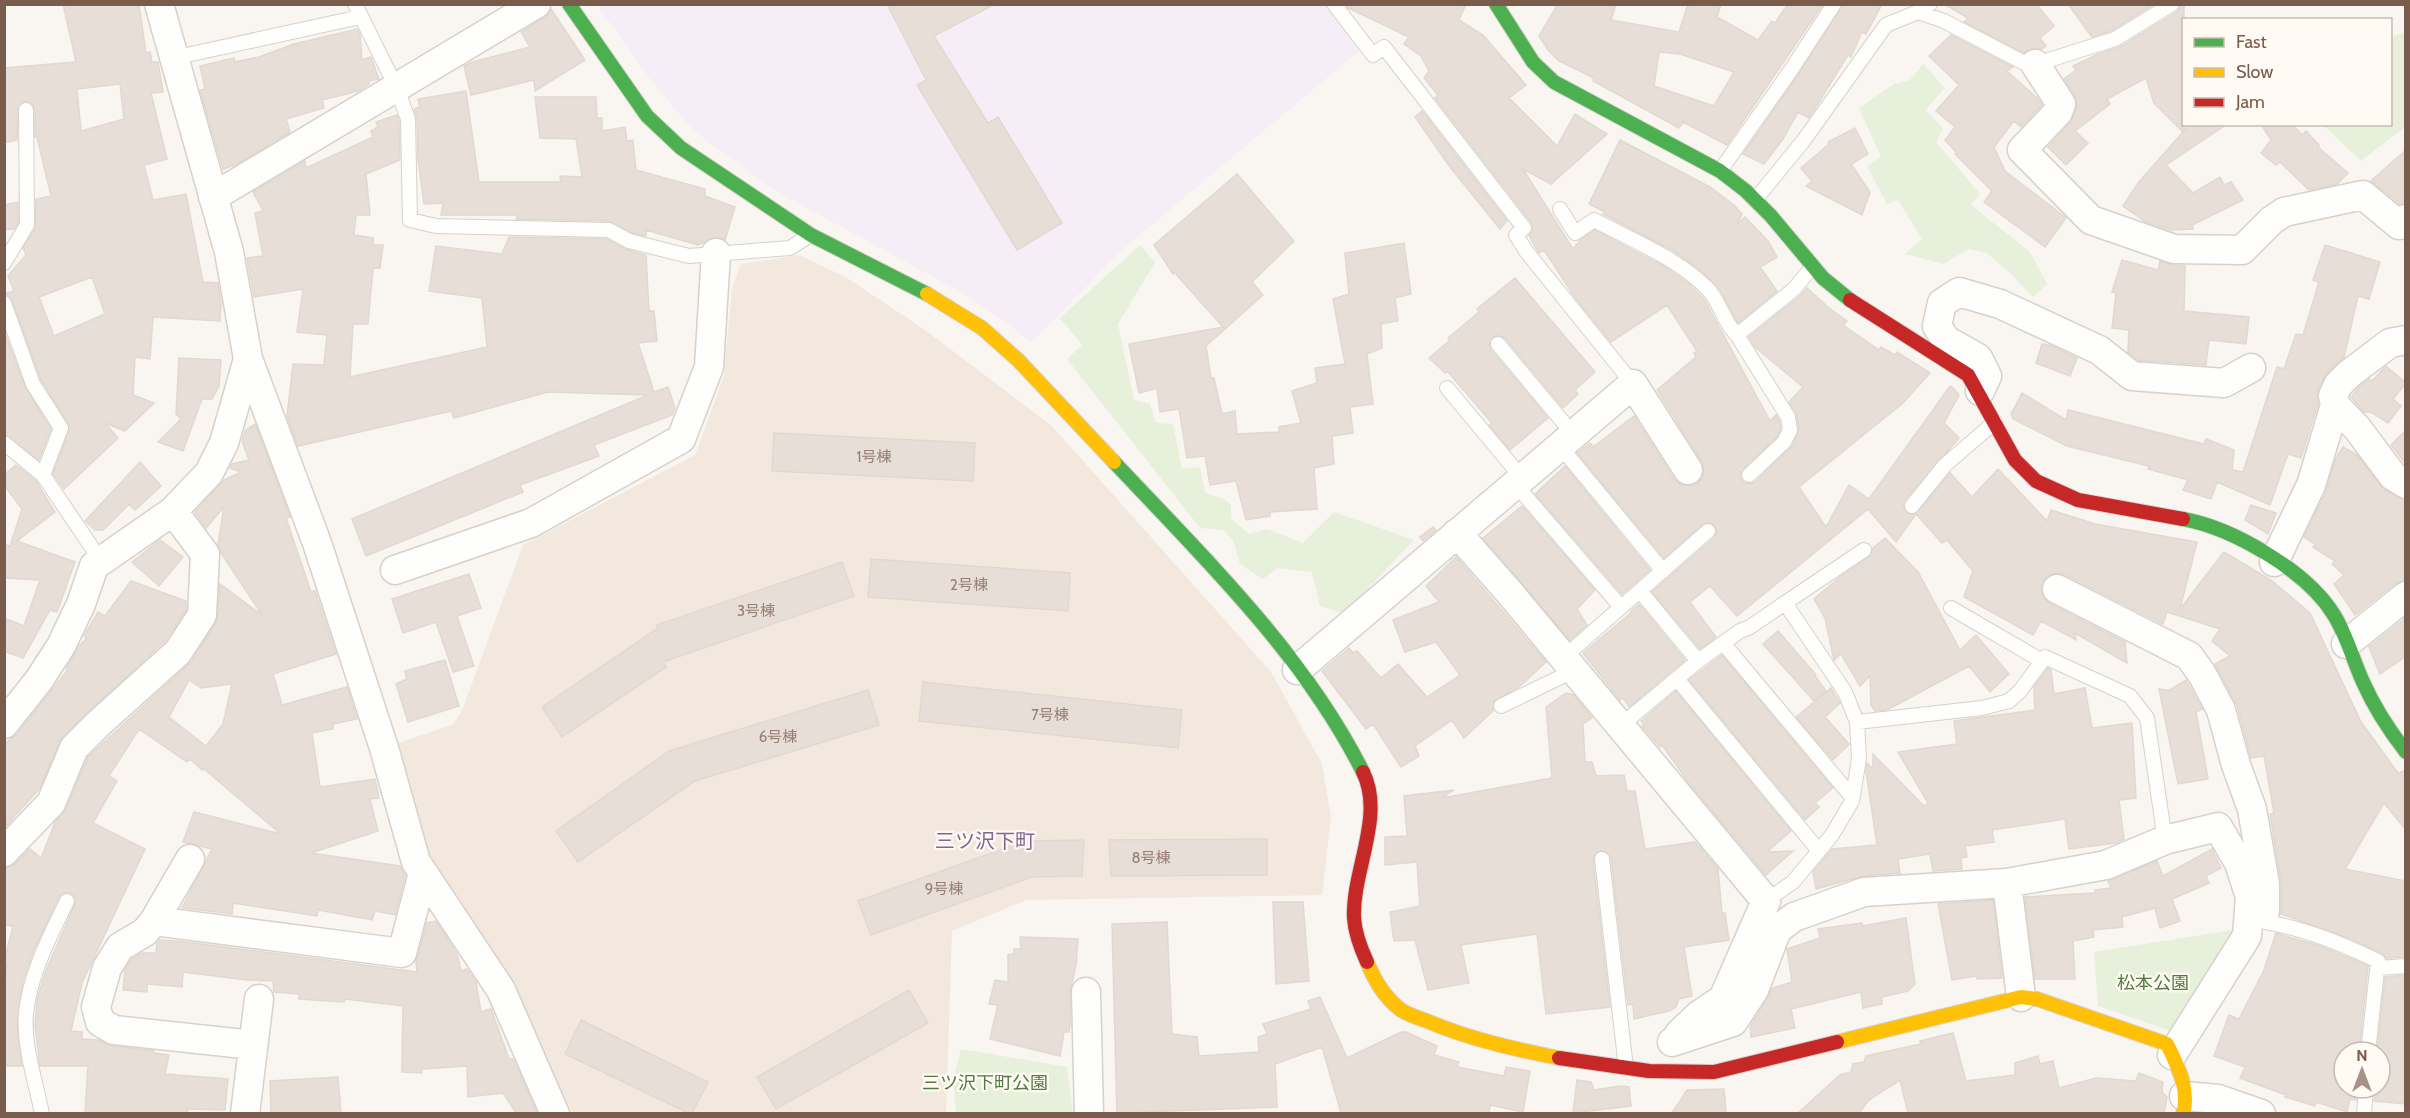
<svg xmlns="http://www.w3.org/2000/svg" width="2410" height="1118" font-family="Cabin,'Noto Sans JP',sans-serif">
	<style>
		.residential { fill: #f2e8de }
		.education { fill: #f6eef6 }
		.green { fill: #e7f0db }
		.building { fill: #e6ded7; stroke: #e2d8d2; stroke-width: 1.5; fill-rule: evenodd }
		.lines { fill: none; stroke-linecap: round; stroke-linejoin: round }
		.lane-casing { stroke: #d7d1cb; stroke-width: 16 }
		.street-casing { stroke: #d7d1cb; stroke-width: 31 }
		.fast-casing { stroke: #d9d2cb; stroke-width: 16 }
		.slow-casing { stroke: #d9d2cb; stroke-width: 16 }
		.jam-casing { stroke: #d9d2cb; stroke-width: 16 }
		.lane { stroke: #fefefd; stroke-width: 14 }
		.street { stroke: #fefefd; stroke-width: 28 }
		.fast { stroke: #4caf50; stroke-width: 14 }
		.slow { stroke: #ffc107; stroke-width: 14 }
		.jam { stroke: #c62828; stroke-width: 14 }
		.labels { text-anchor: middle; dominant-baseline: central; stroke-width: 4.5; stroke-linejoin: round; paint-order: stroke }
		.number-label { font-size: 15px; fill: #977e72 }
		.park-label { font-size: 18px; fill: #537a41; stroke: #fffaf3 }
		.neighbourhood-label { font-size: 20px; fill: #846695; stroke: #fffaf3 }
	</style>
	<rect width="100%" height="100%" fill="#f9f5f0"/>
	<path class="residential" d="M800 255 847 278 925 330 1052 426 1271 672 1322 764 1331 817 1322 895 1026 900 952 931 946 1113H573L509 990 433 872 393 745 454 724 463 708 523 545 695 455 724 376 732 288 741 264Z"/>
	<path class="education" d="M597 5H1329L1364 47 1123 249 1032 342 968 296 774 190 694 131 650 79Z"/>
	<path class="green" d="M2405 32V127L2361 161 2323 125 2390 124 2391 37Z
		M1923 64 1945 88 1926 110 1943 129 1936 142 1980 194 1971 205 2030 252 2047 284 2033 297 2010 273 1987 253 1968 249 1944 264 1905 254 1922 239 1898 200 1887 204 1867 166 1881 157 1859 108 1894 84 1910 80Z
		M1140 245 1155 262 1118 324 1134 400 1150 404 1156 423 1173 424 1182 469 1200 467 1205 493 1224 499 1231 505V518L1249 534 1267 529 1303 543 1334 512 1414 540 1344 614 1320 606 1312 572 1277 568 1263 579 1240 564 1233 540 1223 530 1200 528 1067 359 1082 345 1060 318Z
		M2233 930 2171 1031 2098 1006 2094 952Z
		M961 1049 1067 1067 1073 1113H956L953 1078Z"/>
	<path class="building" d="M63 4H139L146 53 150 52 152 62H158L163 92 151 93 167 159 144 165 153 200 186 194 203 282 218 283 221 304 220 321 153 317 150 359 135 357 133 395 154 403 125 431 105 423 118 438 64 489 53 474 70 427 41 380 12 300 4 294 14 291 8 276 26 255 23 248 35 229 36 199 51 196 37 137H35V110L31 103 25 101 18 106 17 140 4 143V68L76 62ZM120 84 124 119 81 131 77 89ZM92 277 105 314 54 336 39 297Z
		M887 4H995L934 36 988 123 998 117 1062 223 1017 250 917 85 926 80Z
		M1346 4H1466L1459 20 1483 35 1526 85 1509 98 1557 146 1575 114 1607 134 1551 184 1523 169 1573 249 1580 240 1595 230 1663 266 1689 284 1704 299 1770 421 1776 415 1779 420 1781 429 1777 437 1741 472 1743 482 1750 484 1755 482 1792 446 1799 429 1796 413 1789 402 1803 387 1755 347 1749 337 1800 296 1807 288 1829 308 1847 321 1843 325 1879 350 1881 347 1895 355 1897 352 1930 373 1903 403 1799 487 1826 527 1849 485 1869 499 1950 386 1954 389 1959 395 1944 423 1959 438 1905 500 1903 505 1906 513 1916 514 1896 542 1868 509 1737 616 1710 586 1690 602 1716 637 1700 649 1652 592 1714 538 1717 533 1715 526 1710 522 1703 524 1664 558 1577 453 1590 443 1593 447 1634 416 1674 479 1680 484 1688 486 1697 484 1702 478 1704 470 1702 462 1657 390 1696 357 1694 353 1697 351 1667 305 1611 342 1576 299 1544 250 1539 253 1537 250 1529 235 1533 231 1531 222 1435 98 1438 95 1424 78 1429 71 1421 56 1404 44 1409 37 1348 8Z
		M1558 4H1616L1611 20 1679 32 1688 4H1721L1717 17 1758 40 1772 21 1775 23 1788 4H1823L1727 145 1683 122 1679 128 1593 81 1594 78 1559 61 1548 50 1539 36ZM1659 52 1680 54 1734 72 1714 106 1654 86Z
		M1843 4H1882L1866 34 1862 32 1851 57 1848 55 1809 118 1798 112 1783 139 1764 164 1743 154 1798 75Z
		M1944 4H2036L2054 26 2040 38 2046 46 2041 49 2034 48 2024 53 1964 22 1968 18Z
		M2068 4H2154L2111 31 2092 37Z
		M2181 4H2184V131L2189 124H2227L2166 165 2193 193 2220 177 2224 185 2231 182 2243 200 2192 225 2193 229 2171 230 2146 222 2123 206 2138 183 2183 132 2154 103 2146 78 2107 99 2110 104 2075 131 2088 143 2066 165 2048 147 2070 123 2076 110 2075 95 2064 79 2076 70 2073 66 2098 54 2120 47 2177 12Z
		M551 9 585 60 535 91 534 80 471 95 464 66 472 62 530 47 521 32 544 18Z
		M357 29 360 34 362 60 371 57 379 79 368 81 369 84 358 91 322 100 324 108 286 119 290 132 235 165 223 169 200 90 205 89 200 66 234 58 235 62 259 57 294 44Z
		M1951 35 2013 67 2007 71 2037 98 2042 105 2021 127 2014 121 1994 147 2005 171 2066 218 2045 247 1984 202 1992 191 1955 154 1957 153 1945 140 1955 127 1936 111 1959 85 1929 56Z
		M466 91 479 182H561L560 176 582 177 576 139 540 138 535 97H596L597 118H602V131L625 127 627 141 633 140 636 170 705 189V196L735 207 725 240 716 237 698 245 646 230V236L632 233 609 221 516 219 518 215H441L443 203 424 204 418 159 417 119 414 109 420 107 418 99Z
		M1422 111 1507 221 1500 229 1450 167 1415 117Z
		M397 115 399 121 400 160 366 174 370 215H356L354 235 373 238V245H383L380 268H373L368 324H353L350 377 487 347 482 298 429 291 436 246 502 254 509 237 607 239 625 249 646 255 649 311H654L657 341 638 343 654 392 668 387 675 408 672 415 594 445 599 456 520 485 523 492 366 556 352 519 648 395 548 392 454 418 451 411 298 446 287 416 293 364 324 365 327 335 297 332 303 289 254 297 247 258 263 256 255 213 263 211 253 192 305 161 306 168 373 137 371 131 378 127 376 122Z
		M2261 124H2292L2302 135 2306 131 2319 145 2318 147 2348 173 2337 184 2309 190 2280 162 2276 165 2261 153 2271 140Z
		M1855 128 1868 154 1851 164 1870 192 1862 215 1806 186 1812 181 1801 168 1829 144 1828 142Z
		M1620 140 1710 187 1734 205 1742 214 1737 224 1745 217 1768 241 1777 257 1760 267 1777 291 1738 323 1719 288 1700 270 1672 250 1603 214 1605 212 1589 204Z
		M2406 150V203L2400 204 2371 181Z
		M1237 174 1294 241 1252 282 1263 295 1206 346 1211 378H1214L1222 414 1235 411 1237 434 1279 432V427L1301 423 1292 391 1317 383 1315 368 1345 364 1333 299 1349 294 1345 253 1404 243 1411 294 1395 298 1398 321 1381 324 1382 348 1367 354 1373 404 1350 407 1353 433 1332 436 1334 464 1314 468 1317 509 1270 512V516L1246 520 1236 481 1210 485 1205 456 1187 458 1179 409 1160 412 1157 388 1139 393 1129 344 1223 327 1174 272 1173 274 1154 245Z
		M18 202V223L14 229 4 230V205Z
		M2325 245 2380 262 2369 299 2358 296 2344 357 2326 374 2318 389V404L2301 458 2288 454 2270 505 2217 482 2211 499 2183 490 2188 480 2148 469 2149 466 2067 446 2013 419 2011 414 2022 393 2066 420 2068 410 2204 444 2206 439 2234 450 2232 470 2243 472 2277 367 2284 369 2296 334 2303 335 2319 282 2313 280Z
		M2122 260 2158 270 2160 261 2173 265 2185 266 2184 311 2249 317 2246 344 2209 340 2206 365 2138 360 2128 352 2129 330 2112 328 2116 293 2112 292Z
		M1515 278 1595 372 1575 390 1578 394 1563 408 1505 338 1497 335 1492 338 1489 345 1491 350 1548 418 1510 450 1489 425 1492 423 1448 372 1445 373 1429 358 1450 340 1448 338 1479 312 1477 309Z
		M4 331 25 387 51 429 39 460 4 434Z
		M2042 344 2049 345 2077 358 2070 376 2036 363Z
		M179 358 221 360 219 386 212 399H202L183 451 158 442 181 419 176 414Z
		M2386 366 2406 383 2393 399 2401 406 2388 423 2371 412H2364L2351 397 2360 386 2369 379 2372 381Z
		M255 424 290 517 286 518 311 592 315 591 336 654 273 674 282 705 347 687 357 719 333 724V729L312 733 320 787 375 779 379 798 370 799 378 831 311 853 400 866 405 875 404 880 395 915 375 911 372 920 318 910 317 916 233 903 232 914 182 908 212 849 183 842 194 812 281 834 204 769 202 770 190 759 187 762 139 729 109 776 117 781 93 823 145 849 82 983 71 1031 82 1032V1039L98 1040 112 1046 154 1051V1053L169 1055 165 1074 228 1079 225 1110 188 1109 187 1113H85L88 1066H40L35 1025 37 1000 45 973 75 904V897L70 893H63L59 897 33 952 23 981 17 1025 22 1066H4V985L7 965 4 964V961L13 926 4 925V868L15 864 30 849 41 858 55 823 66 809 88 757 192 661 216 623 220 584 262 615 221 553 218 544 224 507 206 528 195 512 224 480 241 472 230 468 232 464 249 460 242 441 245 431ZM189 680 201 688 232 684 223 724 206 746 169 717Z
		M2406 430V464L2391 445Z
		M774 433 975 443 973 481 772 471Z
		M2343 447 2357 455 2384 490 2406 500V580L2396 583 2355 615 2334 584 2344 575 2332 564 2335 561 2313 547 2315 544 2304 537 2326 492 2336 458Z
		M140 462 161 486 135 510 129 504 103 530H95L85 521Z
		M16 465 36 481 55 512 17 541 75 562 57 612 50 610 23 658 4 651V618L24 626 40 580 5 578V545L10 546 22 509 4 485V475Z
		M1565 466 1650 570 1622 594 1535 494Z
		M1998 469 2047 521 2051 510 2095 524 2197 542 2180 609 2224 552 2271 580 2310 613 2361 722 2398 773 2406 770V830L2384 803 2345 869 2406 881V957L2386 958 2382 953 2354 940 2281 914V881L2270 814 2274 813 2264 756 2251 758 2237 705 2215 664 2230 656 2212 641 2220 629 2167 612 2163 624 2064 574 2056 573 2048 576 2042 582 2041 589 2044 598 2050 604 2125 642 2127 663 2075 633 2076 640 2041 621 2033 635 1964 597 1973 571 1947 540 1942 543 1916 514 1950 473 1972 497Z
		M2251 505 2276 513 2268 534 2245 520Z
		M1522 506 1595 590 1577 609 1587 625 1570 640 1483 538Z
		M1433 527 1436 530 1423 541 1420 537Z
		M1885 538 1918 572 1960 650 1976 635 2009 674 1990 692 1969 666 1887 710 1875 711 1871 705 1870 676 1860 686 1841 654 1834 660 1825 618 1814 599 1840 577 1869 557 1873 548Z
		M160 540 183 557 159 586 132 562Z
		M1456 557 1546 662 1519 687 1494 701 1493 711 1464 738 1452 720 1415 746 1419 756 1401 767 1373 724 1366 729 1322 671 1349 648 1353 653 1357 651 1381 678 1398 664 1427 697 1460 675 1436 642 1405 652 1393 620 1439 602 1426 586Z
		M871 559 1070 573 1068 611 868 597Z
		M842 562 854 596 663 662 666 667 562 737 542 707 658 628 657 625Z
		M469 574 481 608 457 616 474 666 453 672 436 622 403 633 392 599Z
		M131 581 186 601V610L165 641 62 737 39 789 4 828V744L17 734 67 671 66 669 79 646 87 638 84 636 98 612 105 616Z
		M1639 604 1685 660 1629 707 1623 698 1620 700 1583 653 1631 613 1630 612Z
		M2406 618V656L2380 674 2369 647Z
		M1778 631 1816 675 1815 676 1826 691 1814 701 1763 644Z
		M1722 655 1833 788 1815 803 1819 807 1805 820 1689 680Z
		M445 660 459 706 408 722 396 684 407 679 405 671Z
		M2048 668 2051 670 2054 694 2085 688 2092 728 2132 723 2136 798 2119 800 2124 839 2116 843 2069 849 2065 819 1992 830 1994 842 1965 846 1967 857 1961 858 1962 869 1933 871 1930 854 1898 859 1900 873 1863 876 1816 889 1813 872 1832 849 1877 845 1866 771 1867 763 1873 769V754L1924 806 1928 803 1898 752 1957 744 1954 721 2035 710 2034 687Z
		M2186 680 2202 709 2196 712 2208 779 2178 784 2159 689 2172 691 2169 690Z
		M923 682 1182 710 1178 748 919 721Z
		M1831 688 1840 703 1825 717 1849 744 1833 760 1796 717Z
		M868 690 879 725 695 781 578 862 556 831 669 751Z
		M1676 691 1791 831 1767 852 1793 851 1766 875 1689 783 1662 745 1660 747 1642 726 1644 725 1641 721Z
		M1566 693 1574 695 1592 718 1583 724 1585 762H1592L1596 776 1624 775 1627 791H1635L1645 849 1695 842 1718 869 1722 913H1725L1729 940 1684 947 1692 996 1679 999 1676 1007 1669 1011 1634 1019 1633 1004 1628 1005 1611 858 1605 851 1596 852 1593 860 1610 1007 1546 1014 1537 934 1461 945 1469 983 1428 990 1415 940 1394 941 1390 912 1420 906 1417 862 1385 865V837L1407 836 1404 796 1454 790 1442 798 1552 778 1546 707Z
		M1267 839V875L1111 876 1109 840Z
		M1084 840 1082 876 1032 877 871 935 858 901 1025 841Z
		M2212 849 2221 868 2206 876 2209 883 2172 899 2180 921 2160 928 2155 908 2122 917 2123 927 2093 930 2094 937 2073 941 2075 979H2035L2025 897 2095 893V890L2111 888 2108 881 2157 861 2163 876Z
		M1993 900 2002 978 1977 979 1976 976 1952 980 1938 904Z
		M1273 902H1303L1309 981 1276 984Z
		M1906 918 1915 984 1908 991 1882 997V1004L1863 1008 1861 992 1791 1009 1795 1028 1751 1037 1750 1027 1773 988 1792 982 1787 949 1820 938 1818 929 1862 923 1863 926Z
		M436 921 457 954 461 971 467 969 476 982 481 1012 491 1009 509 1059H513L537 1113H516L503 1093 468 1097 467 1066 422 1069V1073L402 1072 403 1006 345 999 344 1002 299 999V994L274 992 273 981 247 980 183 972 182 987 147 984V992L123 990 125 970 132 959 142 953H156L157 943 160 940 178 941 417 972 416 962 427 923Z
		M1167 922 1172 1034 1197 1037 1199 1056 1259 1052 1258 1037 1267 1034 1263 1024 1311 1009 1308 1001 1320 997 1347 1058 1401 1032H1406L1437 1046 1434 1055 1459 1062 1457 1067 1504 1076 1506 1067 1530 1071 1523 1112 1490 1105 1489 1113H1341L1322 1047 1275 1064 1277 1107 1117 1113 1112 924Z
		M2276 933 2320 946 2368 966 2359 1052H2344V1088H2357L2356 1100 2350 1099 2347 1112 2316 1102 2315 1106 2285 1097 2286 1095 2240 1078 2245 1067 2214 1056 2229 1015 2239 1019 2264 970Z
		M1020 937 1078 939 1076 965 1070 992V1026L1069 1032H1064L1060 1056 990 1039 998 1005 989 1004 995 980 1008 982V955L1014 954V949H1021Z
		M2406 975V1104L2374 1101 2375 1088H2380V1052H2377L2385 977Z
		M909 990 928 1023 776 1109 757 1077Z
		M581 1020 708 1082 692 1113H688L565 1054Z
		M1953 1033 1966 1081 2015 1075V1063L2038 1056 2040 1064 2053 1061 2059 1088 2096 1078 2136 1081 2139 1073 2163 1082 2162 1092 2167 1097 2165 1110 2163 1113H1908L1900 1080 1869 1100 1859 1113H1798L1840 1075 1851 1072 1853 1064 1864 1062 1866 1056 1921 1044 1920 1041Z
		M338 1077 341 1113H271L270 1081Z
		M1577 1080 1591 1082 1594 1090 1621 1086 1629 1087 1631 1106 1573 1113Z
		M1724 1089 1726 1113H1672L1687 1090Z"/>
	<g class="lines">
		<g class="lane-casing">
			<path id="lane" d="M355 4 397 89 408 119 410 220 436 226 609 230 629 241 689 256 790 248 810 235
				M1334 4 1373 55 1384 47 1524 228 1516 235 1526 251 1633 384
				M1918 12 1944 21 2030 66 2115 39 2172 4
				M173 58 360 17
				M1720 171 1791 70 1834 4
				M1755 200 1804 140 1886 25 1918 12 1930 4
				M1560 209 1575 233 1594 220C1632 240 1675 257 1707 288 1720 301 1723 322 1737 335
				M4 263 27 225 26 110
				M4 303 33 384 61 428 43 475
				M1498 344 1573 434
				M1447 388 1522 478
				M4 443 43 475 101 561
				M1560 446 1663 571
				M1749 475 1784 442 1790 430 1788 417 1737 335 1794 289 1813 266
				M1515 484 1621 607
				M1912 506 1945 465 1995 422
				M1640 591 1698 661
				M1785 603 1864 550
				M1951 608 2042 661
				M1723 643 1852 797
				M1563 658 1708 531
				M1677 679 1819 851
				M1501 706 1573 671
				M1857 722 1982 708 2009 701 2020 691 2045 657 2130 696 2147 718 2165 840
				M1620 726 1698 661 1740 631 1750 627 1785 603 1845 692 1857 722 1859 759 1852 801 1832 835 1793 882 1766 901
				M1602 859 1626 1068
				M2265 922C2304 928 2342 944 2378 961L2368 1052
				M2379 968 2406 966
				M42 1114C36 1082 23 1046 26 1013 30 974 50 936 67 901
				M2364 1114 2366 1088"/>
		</g>
		<g class="street-casing">
			<path id="street" d="M2035 64 2061 104 2058 112 2022 150 2091 220 2174 249 2242 250 2272 220 2284 212 2363 195 2399 225 2406 219
				M213 197 536 4
				M248 359 317 543 384 748 416 862 501 990 555 1114
				M1980 391 1987 376 1978 358 1946 340 1937 326 1942 303 1959 292 2000 304 2099 350 2132 376 2224 383 2251 368
				M2335 405 2357 428 2393 476 2406 484
				M1457 533 1509 592 1766 901 1723 999 1699 1015 1679 1034
				M2274 562 2311 485 2335 405 2333 396 2338 385 2349 374 2390 343 2406 340
				M395 570 531 523 681 439 709 367 716 253
				M2057 589 2189 656 2202 674 2221 710 2236 765 2252 809 2265 884V911
				M2346 644 2406 596
				M1297 670 1633 384 1688 470
				M4 724 39 680 61 646 81 604 94 566 173 511 209 473 224 443 248 359 229 252 159 4
				M4 852 51 803 74 748 98 724 178 652 202 615 205 554 173 511
				M190 859 154 921 145 932 120 947 107 968 96 1007 100 1022 114 1030 253 1045
				M2007 883 2021 997
				M154 921 402 953 423 873
				M1086 992 1089 1114
				M1672 1042 1733 1022 1754 990 1777 930 1794 917 1864 892 2007 883 2106 865 2165 840 2218 827 2239 863 2250 897 2247 936 2172 1055
				M2184 1096 2218 1099 2261 1114
				M245 1114 259 999"/>
		</g>
		<g class="fast-casing">
			<path id="fast" d="M569 4 647 116 681 148 811 235 927 294
				M1496 4 1533 62 1554 82 1720 171 1746 191 1771 216 1823 278 1850 300
				M1114 462C1205 559 1303 653 1363 772
				M2183 519C2233 528 2307 571 2334 615 2347 636 2353 660 2363 682 2374 707 2389 730 2406 752"/>
		</g>
		<g class="slow-casing">
			<path id="slow" d="M927 294 982 328 1018 360 1114 462
				M1367 962C1375 981 1384 997 1401 1010 1409 1015 1418 1018 1427 1021 1469 1039 1514 1049 1559 1058
				M1837 1042 2021 997 2037 999 2167 1044C2178 1067 2190 1089 2183 1114"/>
		</g>
		<g class="jam-casing">
			<path id="jam" d="M1850 300 1968 375 2015 460 2036 481 2078 500 2183 519
				M1363 772C1385 816 1352 871 1354 918 1355 932 1361 949 1367 962
				M1559 1058 1649 1071 1714 1072 1837 1042"/>
		</g>
		<use href="#lane" class="lane"/>
		<use href="#street" class="street"/>
		<use href="#fast" class="fast"/>
		<use href="#slow" class="slow"/>
		<use href="#jam" class="jam"/>
	</g>
	<g class="labels">
		<g class="number-label">
			<text x="874" y="457">1号棟</text>
			<text x="969" y="585">2号棟</text>
			<text x="756" y="611">3号棟</text>
			<text x="1050" y="715">7号棟</text>
			<text x="778" y="737">6号棟</text>
			<text x="1151" y="858">8号棟</text>
			<text x="944" y="889">9号棟</text>
		</g>
		<g class="park-label">
			<text x="2153" y="983">松本公園</text>
			<text x="985" y="1083">三ツ沢下町公園</text>
		</g>
		<g class="neighbourhood-label">
			<text x="985" y="841">三ツ沢下町</text>
		</g>
	</g>
	<rect width="2410" height="1118" fill="none" stroke="#7a5c4d" stroke-width="12"/>
	<rect x="2182" y="18" width="210" height="108" fill="#fffaf3" stroke="#cabbb1" stroke-width="1.5"/>
	<rect x="2194" y="38" width="30" height="9" fill="#4caf50" stroke="#cabbb1" stroke-width="1.5"/>
	<text x="2236" y="48" font-size="18" fill="#7a5c4d">Fast</text>
	<rect x="2194" y="68" width="30" height="9" fill="#ffc107" stroke="#cabbb1" stroke-width="1.5"/>
	<text x="2236" y="78" font-size="18" fill="#7a5c4d">Slow</text>
	<rect x="2194" y="98" width="30" height="9" fill="#c62828" stroke="#cabbb1" stroke-width="1.5"/>
	<text x="2236" y="108" font-size="18" fill="#7a5c4d">Jam</text>
	<g transform="translate(2362 1070)"><circle r="28" fill="#fffaf3" stroke="#cabbb1" stroke-width="1.5"/>
	<path d="M0-4.5L10 22L0 15L-10 22Z" fill="#a69286"/>
	<text y="-9" font-size="16" font-weight="bold" text-anchor="middle" fill="#7a5c4d">N</text>
	</g>
</svg>
